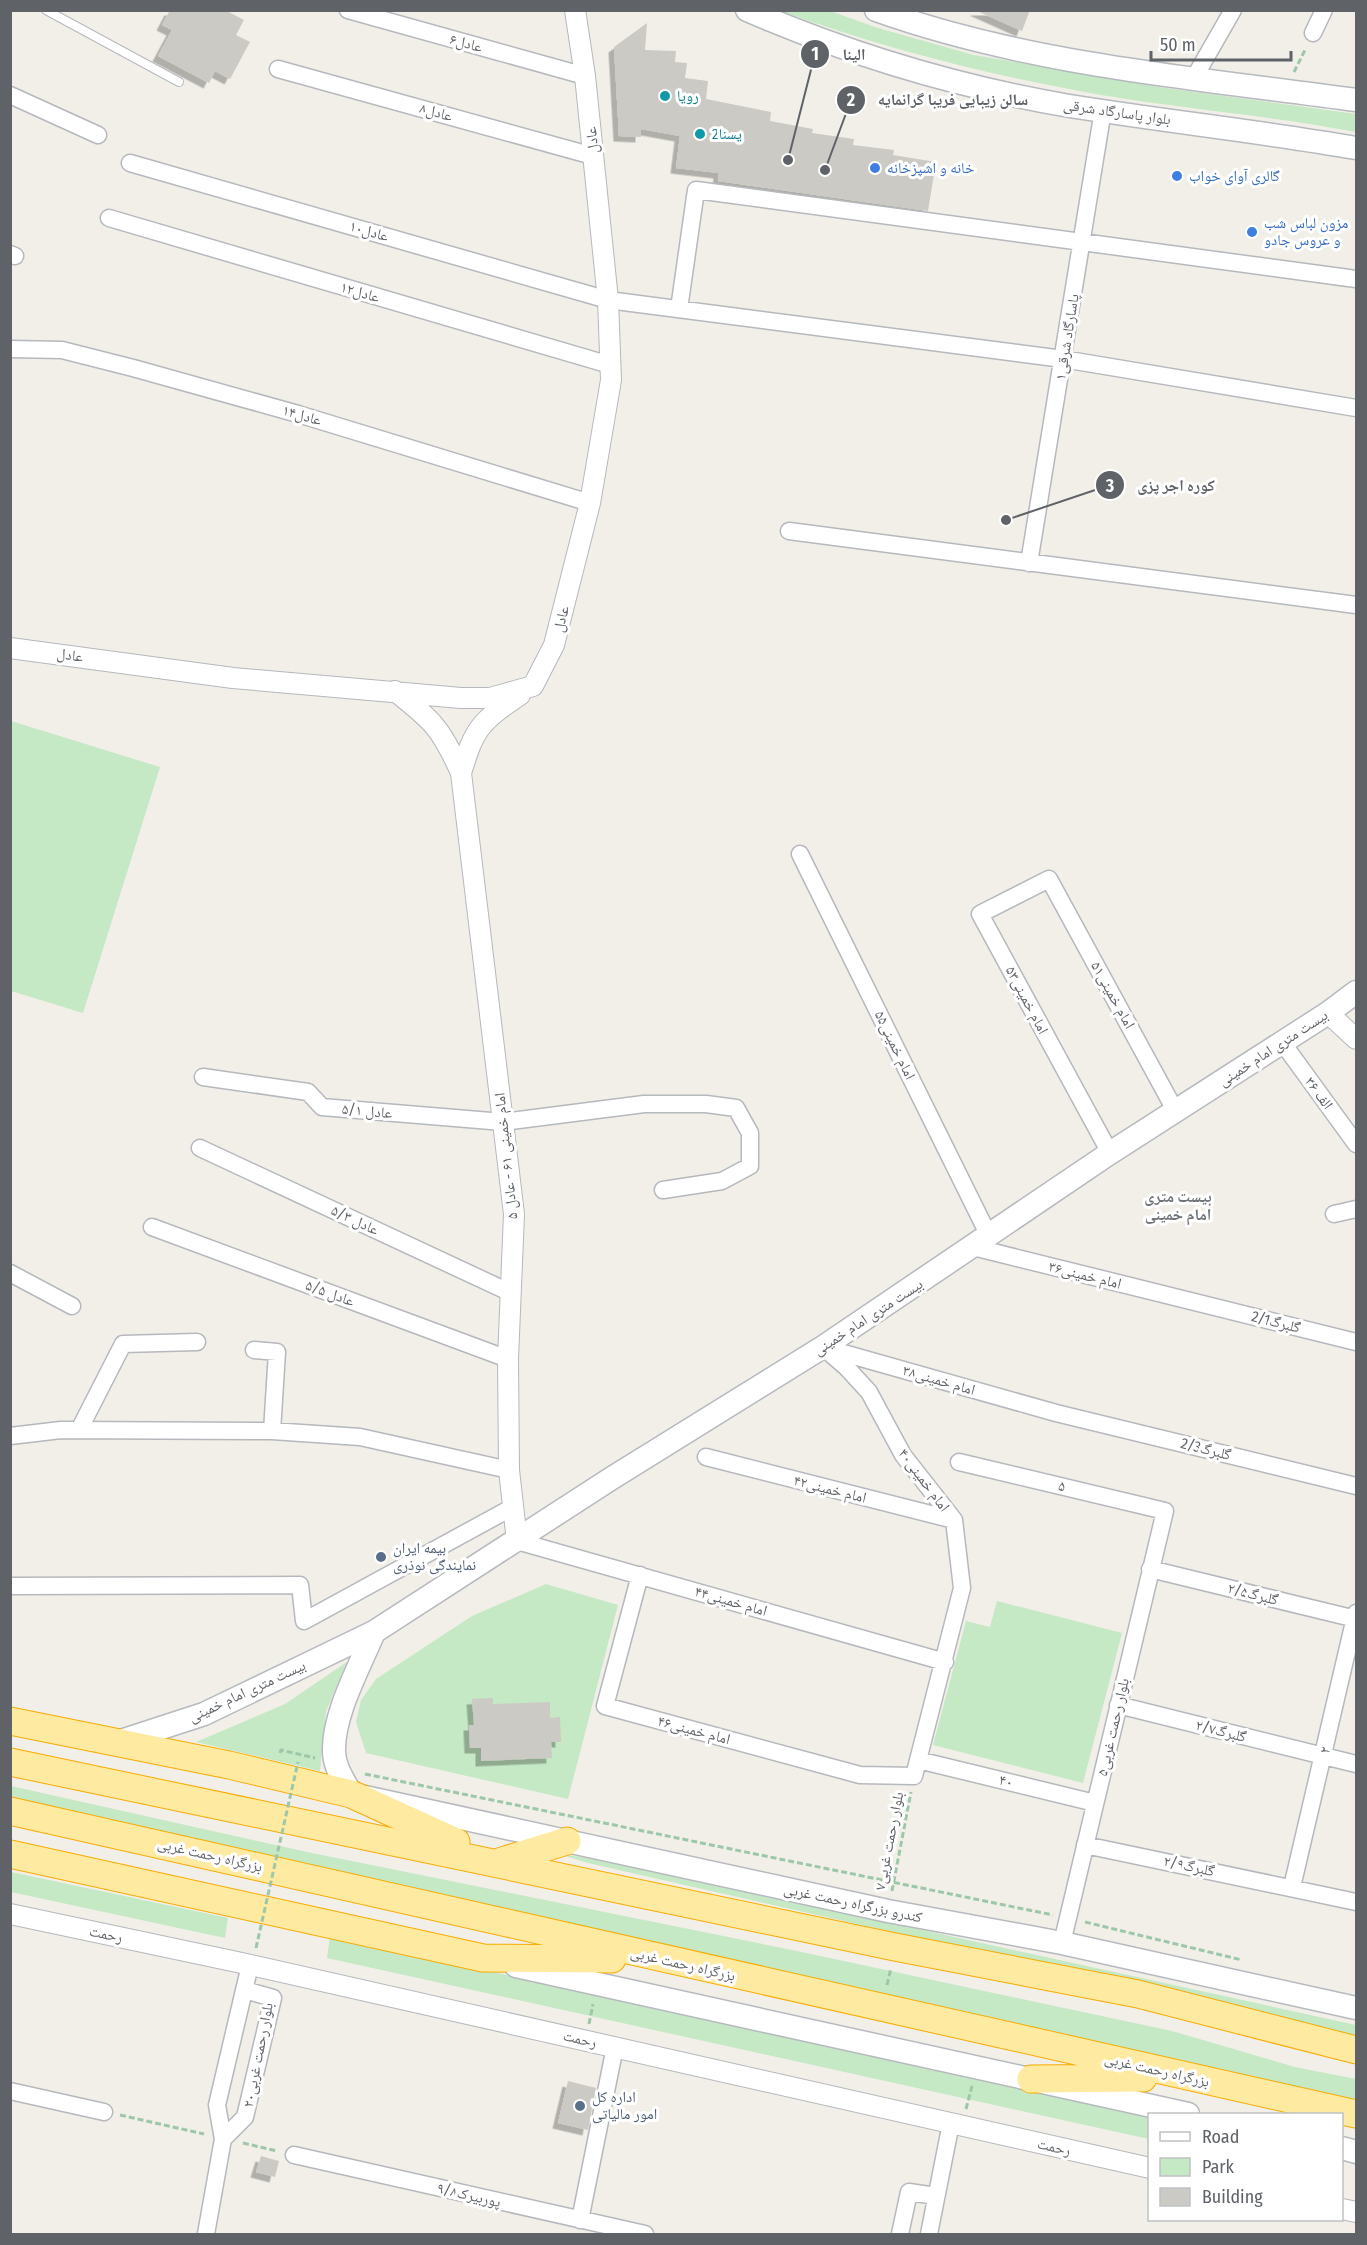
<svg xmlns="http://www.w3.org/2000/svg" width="1367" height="2245" viewBox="0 0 1367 2245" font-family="'Fira Sans Condensed','Noto Naskh Arabic',sans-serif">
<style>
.green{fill:#c5e8c5}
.building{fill:#cccac5;filter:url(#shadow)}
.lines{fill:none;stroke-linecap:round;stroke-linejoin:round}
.service-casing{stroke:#b5b8bc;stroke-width:10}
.minor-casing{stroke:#b5b8bc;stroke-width:19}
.tertiary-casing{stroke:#b5b8bc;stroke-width:22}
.secondary-casing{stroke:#b6babf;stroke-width:25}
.trunk-casing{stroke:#f9ab00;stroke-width:29}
.path{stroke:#9cc7a9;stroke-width:3;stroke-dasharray:6 3;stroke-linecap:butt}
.service{stroke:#fff;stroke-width:8}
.minor{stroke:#fff;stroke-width:16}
.tertiary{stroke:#fff;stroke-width:20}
.secondary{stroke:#fff;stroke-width:22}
.trunk{stroke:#feeaa1;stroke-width:27}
.path-bridge{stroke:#9cc7a9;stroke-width:3;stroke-dasharray:6 3;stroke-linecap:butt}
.culture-dot{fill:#0f9aa8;stroke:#fff;stroke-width:2}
.shop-dot{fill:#3f7fe0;stroke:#fff;stroke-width:2}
.service-dot{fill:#5c6f8a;stroke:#fff;stroke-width:2}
.labels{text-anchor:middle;stroke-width:6;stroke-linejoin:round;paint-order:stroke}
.street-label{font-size:15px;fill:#5f6368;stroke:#fff}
.culture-label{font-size:15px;fill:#0d838f;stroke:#fff;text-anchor:start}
.shop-label{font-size:15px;fill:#366cbe;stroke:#fff;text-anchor:start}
.service-label{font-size:15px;fill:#4e5e75;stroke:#fff;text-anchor:start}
.neighbourhood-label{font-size:16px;font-weight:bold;fill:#70757a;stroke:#fff}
.leader{fill:none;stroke:#5f6368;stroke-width:2}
.callout-dot{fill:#5f6368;stroke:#fff;stroke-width:2}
.mark-label{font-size:18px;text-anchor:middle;font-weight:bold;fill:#fff}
.callout-label{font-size:16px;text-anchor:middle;font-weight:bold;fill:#5f6368;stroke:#fff;stroke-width:6;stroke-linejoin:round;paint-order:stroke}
</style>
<defs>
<filter id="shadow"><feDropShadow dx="-5.5" dy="5.5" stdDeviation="0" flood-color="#0004"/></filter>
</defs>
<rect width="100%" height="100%" fill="#f1efe8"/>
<!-- green -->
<path class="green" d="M781,11h49l48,17 96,27 191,33 191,26v18c-93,-18 -189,-24 -282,-42 -100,-19 -198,-44 -293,-79z
M11,721l149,46 -77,246 -72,-22z
M546,1584l72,21 -50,194 -202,-46 -10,-31 5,-22 15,-21 96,-63z
M997,1601l125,32 -39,150 -150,-38 33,-124 24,6z
M347,1662l-21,49 -6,60 -124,-29 89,-38z
M11,1786l296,66 490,99 375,80 123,36 61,12v21l-1345,-299z
M559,1854l44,6 753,165v12l-768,-174z
M11,1872l217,46 -3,20 -214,-46z
M330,1937l820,177 -1,25 -822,-181z"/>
<!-- building -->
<path class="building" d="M170,10h55l19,10 -8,15 14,7 -20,37 -15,-8 -6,12 -51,-27 14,-26 -10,-5z
M975,10h55l-8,21z
M647,23l-2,27 31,1 -1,11 12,1 -2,15 23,3 -2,18 65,13 -1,9 43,8 -1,4 42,6 -1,6 41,5 -1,5 43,7 -8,49 -210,-30 1,-8 -43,-5 4,-32 -39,-7v8l-22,-1 -5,-89z
M493,1698v6l57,-2v16l10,-1 1,25h-10l1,16 -71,3v-13h-11l-1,-23h5l-2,-26z
M568,2081l28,7 -8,42 -30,-7z
M261,2156l18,5 -4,16 -19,-5z"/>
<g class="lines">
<!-- service casing -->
<g class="service-casing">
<path id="service" d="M46,10l133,72"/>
</g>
<!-- minor casing -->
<g class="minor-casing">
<path id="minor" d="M348,10l237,66
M1313,33l11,-23
M278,69l315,87
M1194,78l39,-68
M10,95l88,40
M130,163l478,137 455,59 293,49
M109,218l501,147
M10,254l5,2
M679,309l17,-119 660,89
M10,349l52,1 71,18 165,46 292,89
M789,531l567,74
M1029,563l74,-453
M800,854l189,382
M1282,1042l74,102
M203,1077l105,15 14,15 181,15 141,-18h62l30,4 14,25v33l-28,15 -59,9
M200,1148l311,145
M1110,1153l-130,-239 69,-35 127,233
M1334,1214l22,-5
M152,1227l356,132
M973,1247l383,95
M10,1273l62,33
M829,1349l227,64 300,73
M254,1350l23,2 -5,79
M79,1430l44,-86 74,-2
M10,1436l51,-6 211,1 88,6 149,33
M706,1457l248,63
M959,1462l206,49 -103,432
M517,1541l428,121
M1150,1569l206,50
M640,1575l-35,131 255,69 54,1 48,-188 -8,-68 -51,-65 -34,-63 -22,-24 -24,-21
M10,1586l290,-1 4,36 207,-113
M1118,1705l238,59
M918,1760l177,43
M1085,1845l271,57
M1292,1887l64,-274
M10,2091l94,21
M223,2139l22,-22 28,-119 -28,-8
M294,2155l351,79
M580,2220l35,-173
M206,2234l17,-95 -6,-34 33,-140
M900,2234l9,-42 27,4
M929,2234l22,-111"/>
</g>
<!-- tertiary casing -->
<g class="tertiary-casing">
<path id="tertiary" d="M10,648l223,30 228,20h29l43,-12 21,-41 36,-142 21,-123 -3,-80 -23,-224 -10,-66
M395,691c38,30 46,37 66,82l53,441 -6,145 1,111 8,71
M461,773c14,-46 19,-51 59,-78
M1328,1013l28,26
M10,1914l227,48 913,206
M1342,2209l14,3"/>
</g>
<!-- secondary casing -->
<g class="secondary-casing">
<path id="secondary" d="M747,10c102,44 208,76 317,95 97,16 195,26 292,43
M876,10c154,55 320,68 480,90
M374,1632c-14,34 -41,82 -40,119 0,16 10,29 17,43l537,117 174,32 294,65
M118,1742l86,-28 170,-82 238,-154 211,-131 287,-194 218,-140 28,-21
M516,1966l672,148
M1342,2148l14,4"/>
</g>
<!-- trunk casing -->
<g class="trunk-casing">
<path id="trunk" d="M10,1721l219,44 122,29 105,48
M10,1762l885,185 243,47 218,56
M10,1811l1346,303
M10,1854l473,104 129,1
M502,1861l65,-20
M1031,2079l112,-1"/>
</g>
<!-- path -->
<path class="path" d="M1294,72l12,-24
M280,1753l1,-3 34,8
M365,1774l688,141
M892,1891l19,-99
M1085,1922l157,38
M887,1985l4,-17
M589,2024l4,-20
M966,2109l6,-23
M120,2115l84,19
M243,2143l34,8"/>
<!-- service -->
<use href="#service" class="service"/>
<!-- minor -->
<use href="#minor" class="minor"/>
<!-- tertiary -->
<use href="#tertiary" class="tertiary"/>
<!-- secondary -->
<use href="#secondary" class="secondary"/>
<!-- trunk -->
<use href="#trunk" class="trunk"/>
<!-- path-bridge -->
<path class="path-bridge" d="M256,1948l42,-186"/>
</g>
<!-- markers -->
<g class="culture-dot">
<circle cx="665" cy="96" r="6"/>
<circle cx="700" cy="134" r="6"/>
</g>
<g class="shop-dot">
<circle cx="875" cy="168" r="6"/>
<circle cx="1177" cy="176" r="6"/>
<circle cx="1252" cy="232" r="6"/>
</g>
<g class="service-dot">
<circle cx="381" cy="1557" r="6"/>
<circle cx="580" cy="2106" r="6"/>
</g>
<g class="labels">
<!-- street labels -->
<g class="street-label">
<text transform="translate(466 43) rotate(15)" y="5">عادل۶</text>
<text transform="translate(436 112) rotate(15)" y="5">۸عادل</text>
<text transform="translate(1117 112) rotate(8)" y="5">بلوار پاسارگاد شرقی</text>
<text transform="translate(592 140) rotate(-96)" y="5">عادل</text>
<text transform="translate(369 231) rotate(16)" y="5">عادل۱۰</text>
<text transform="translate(360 292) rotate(16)" y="5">عادل۱۲</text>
<text transform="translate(1067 337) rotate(-81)" y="5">پاسارگاد شرقی۱</text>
<text transform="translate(302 415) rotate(16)" y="5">عادل۱۴</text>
<text transform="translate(561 619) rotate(-76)" y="5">عادل</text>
<text transform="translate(70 655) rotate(8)" y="5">عادل</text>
<text transform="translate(1113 995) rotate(61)" y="5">امام خمینی۵۱</text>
<text transform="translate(1027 1000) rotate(62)" y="5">امام خمینی۵۳</text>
<text transform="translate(895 1045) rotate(64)" y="5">امام خمینی۵۵</text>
<text transform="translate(1273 1048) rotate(-33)" y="5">بیست متری امام خمینی</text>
<text transform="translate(1319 1093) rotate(54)" y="5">۳۶ الف</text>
<text transform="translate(367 1111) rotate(5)" y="5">عادل ۵/۱</text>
<text transform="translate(506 1156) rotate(-96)" y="5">امام خمینی ۶۱ - عادل ۵</text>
<text transform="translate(355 1220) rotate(25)" y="5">عادل ۵/۳</text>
<text transform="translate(1085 1275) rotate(14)" y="5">امام خمینی۳۶</text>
<text transform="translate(330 1293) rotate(20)" y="5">عادل ۵/۵</text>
<text transform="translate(868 1317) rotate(-33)" y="5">بیست متری امام خمینی</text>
<text transform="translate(1276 1322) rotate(14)" y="5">2/1گلبرگ</text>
<text transform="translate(939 1380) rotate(16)" y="5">امام خمینی۳۸</text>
<text transform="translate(1206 1449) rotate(14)" y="5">2/3گلبرگ</text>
<text transform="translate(924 1480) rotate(53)" y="5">امام خمینی۴۰</text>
<text transform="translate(1062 1486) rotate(14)" y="5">۵</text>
<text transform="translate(830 1489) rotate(14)" y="5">امام خمینی۴۲</text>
<text transform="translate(1253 1594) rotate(14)" y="5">گلبرگ۲/۵</text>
<text transform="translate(731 1601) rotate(16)" y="5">۴۴امام خمینی</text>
<text transform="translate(247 1691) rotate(-25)" y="5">بیست متری امام خمینی</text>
<text transform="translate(1113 1727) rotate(-77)" y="5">بلوار رحمت غربی۵</text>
<text transform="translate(694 1730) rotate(15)" y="5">امام خمینی۴۶</text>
<text transform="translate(1221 1731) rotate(14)" y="5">گلبرگ۲/۷</text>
<text transform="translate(1325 1750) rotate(-77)" y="5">۲</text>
<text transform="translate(1006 1781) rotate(13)" y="5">۴۰</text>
<text transform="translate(889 1841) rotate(-79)" y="5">بلوار رحمت غربی۷</text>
<text transform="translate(210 1855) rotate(13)" y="5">بزرگراه رحمت غربی</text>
<text transform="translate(1189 1866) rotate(12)" y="5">گلبرگ۲/۹</text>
<text transform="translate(853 1903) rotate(12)" y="5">کندرو بزرگراه رحمت غربی</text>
<text transform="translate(106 1934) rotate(12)" y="5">رحمت</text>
<text transform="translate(683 1964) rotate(13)" y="5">بزرگراه رحمت غربی</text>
<text transform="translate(580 2039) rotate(13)" y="5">رحمت</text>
<text transform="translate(258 2055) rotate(-79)" y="5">بلوار رحمت غربی۲۰</text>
<text transform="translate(1157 2070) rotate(13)" y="5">بزرگراه رحمت غربی</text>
<text transform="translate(1054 2147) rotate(13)" y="5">رحمت</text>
<text transform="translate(469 2195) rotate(13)" y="5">پوربیرک۹/۸</text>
</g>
<!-- culture labels -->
<g class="culture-label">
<text x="677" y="101">رویا</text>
<text x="712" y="139">یسنا2</text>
</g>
<!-- shop labels -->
<g class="shop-label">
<text x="887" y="173">خانه و اشپزخانه</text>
<text x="1189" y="181">گالری آوای خواب</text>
<text x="1264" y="228">مزون لباس شب<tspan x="1264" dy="17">و عروس جادو</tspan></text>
</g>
<!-- service labels -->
<g class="service-label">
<text x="393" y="1553">بیمه ایران<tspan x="393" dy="17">نمایندگی نوذری</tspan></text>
<text x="592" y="2102">اداره کل<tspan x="592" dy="17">امور مالیاتی</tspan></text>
</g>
<!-- neighbourhood labels -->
<g class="neighbourhood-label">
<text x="1178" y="1202">بیست متری<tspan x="1178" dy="18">امام خمینی</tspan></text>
</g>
</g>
<!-- callouts -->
<path class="leader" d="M788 160L815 54M825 170L851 100M1006 520L1110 485"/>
<g class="callout-dot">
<circle cx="788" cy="160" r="6"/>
<circle cx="825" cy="170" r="6"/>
<circle cx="1006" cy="520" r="6"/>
<circle cx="815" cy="54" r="15"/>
<circle cx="851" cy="100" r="15"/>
<circle cx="1110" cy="485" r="15"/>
</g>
<g class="mark-label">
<text x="815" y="60">1</text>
<text x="851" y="106">2</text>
<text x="1110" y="492">3</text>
</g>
<g class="callout-label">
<text x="854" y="60">الینا</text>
<text x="953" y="105">سالن زیبایی فریبا گرانمایه</text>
<text x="1176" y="491">کوره اجر پزی</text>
</g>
<!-- border -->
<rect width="1367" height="2245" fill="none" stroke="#5f6368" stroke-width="24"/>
<!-- legend -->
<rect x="1148" y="2113" width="195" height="108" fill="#ffffff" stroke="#bfc1c3" stroke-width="1.5"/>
<rect x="1160" y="2132" width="30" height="9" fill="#ffffff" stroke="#bfc1c3" stroke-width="1.5"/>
<text x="1202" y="2143" font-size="18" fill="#5f6368">Road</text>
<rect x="1160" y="2158" width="30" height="18" fill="#c5e8c5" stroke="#bfc1c3" stroke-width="1.5"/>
<text x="1202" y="2173" font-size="18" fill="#5f6368">Park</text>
<rect x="1160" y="2188" width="30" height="18" fill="#cccac5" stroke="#bfc1c3" stroke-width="1.5"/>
<text x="1202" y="2203" font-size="18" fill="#5f6368">Building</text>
<!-- scale -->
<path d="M1151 51v9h140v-9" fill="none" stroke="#5f6368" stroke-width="3"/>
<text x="1160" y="51" font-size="18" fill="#5f6368" stroke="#ffffff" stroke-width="4.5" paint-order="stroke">50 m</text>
</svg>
